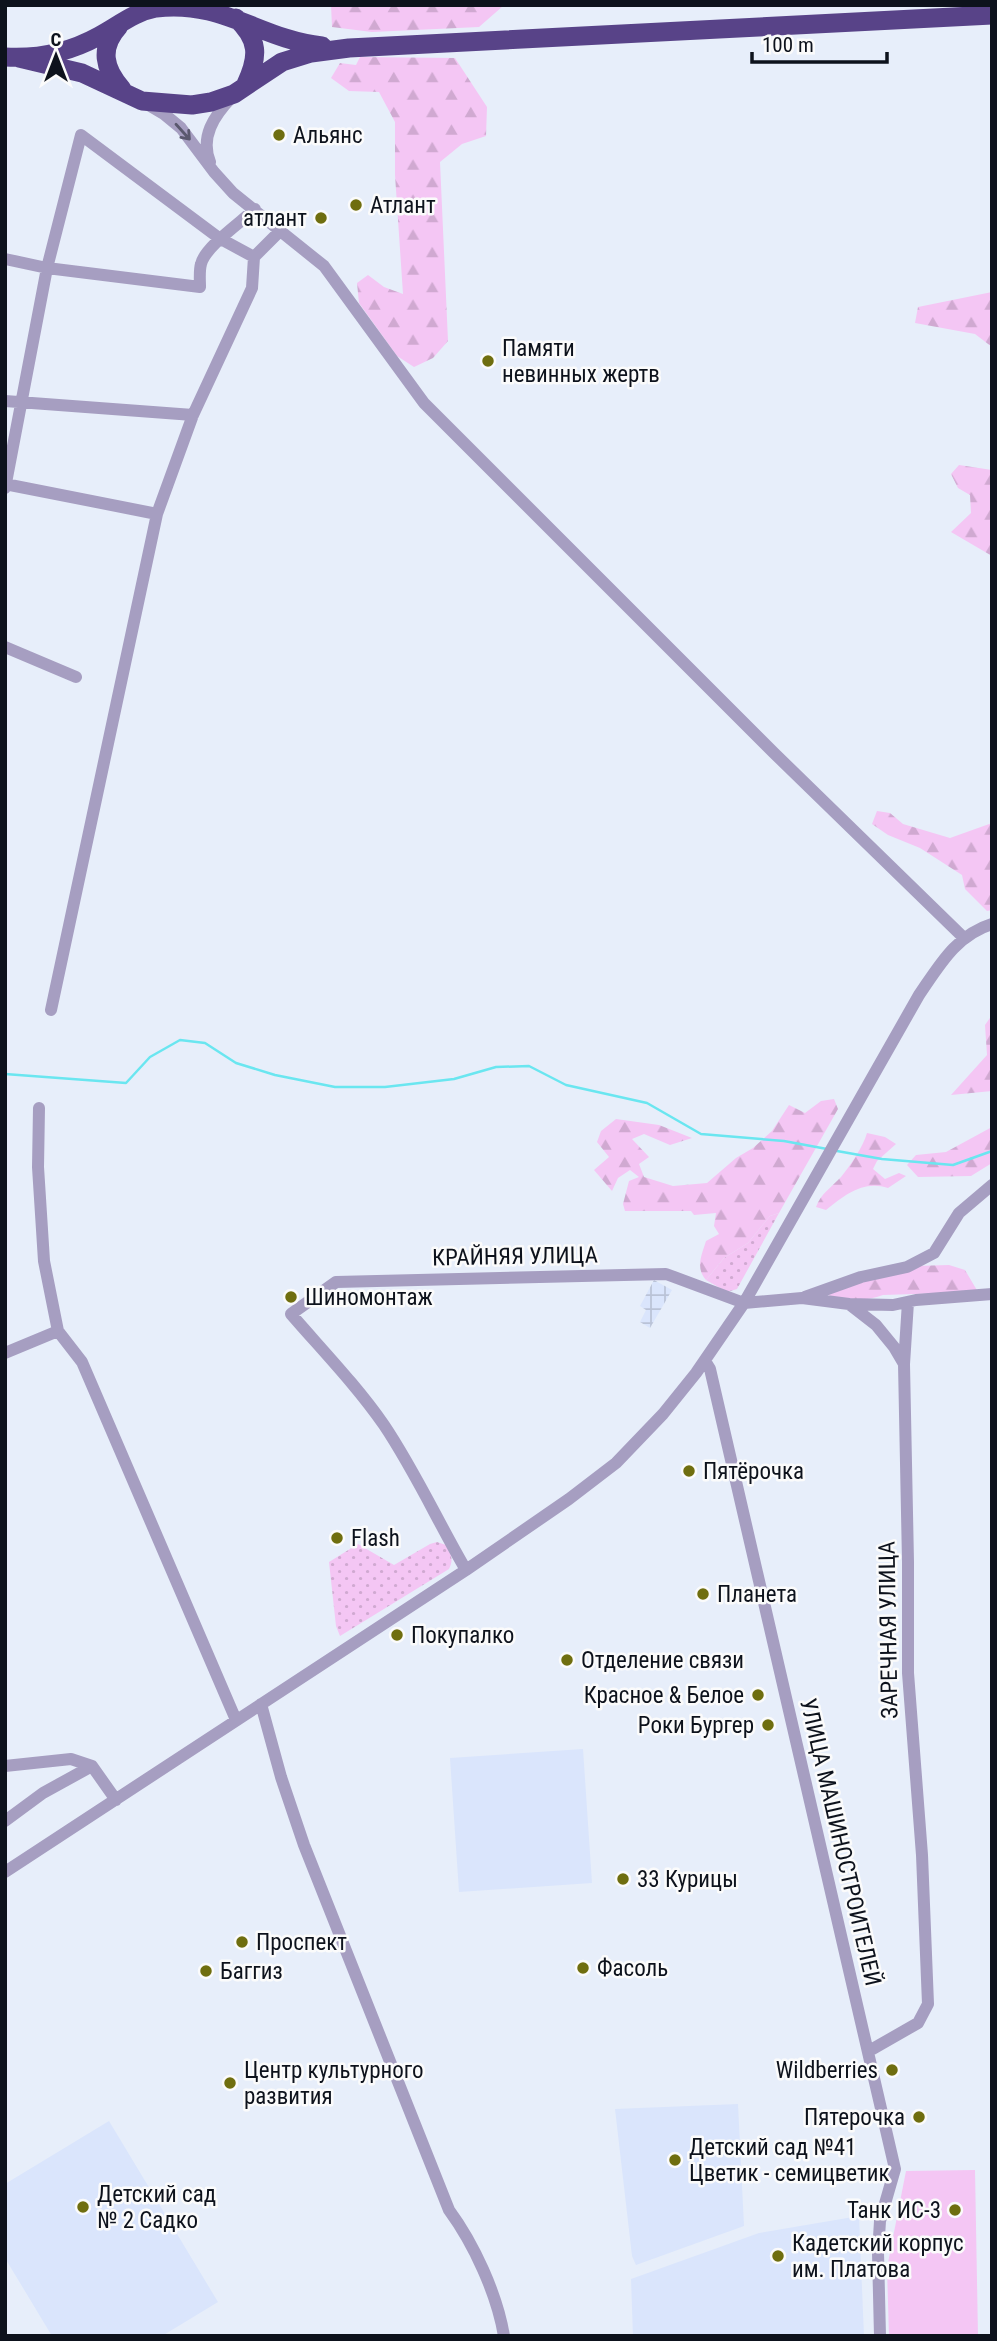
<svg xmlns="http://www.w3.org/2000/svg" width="997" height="2341" viewBox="0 0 997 2341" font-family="'Roboto Condensed',sans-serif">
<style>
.built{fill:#dae5fc}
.industrial{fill:url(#industrial-grid)}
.grass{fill:url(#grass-dots)}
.forest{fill:url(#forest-firs)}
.park{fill:#f4c6f4}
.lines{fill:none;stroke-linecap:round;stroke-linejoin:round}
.stream{stroke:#6ae6f0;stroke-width:2.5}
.minor{stroke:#a69ec1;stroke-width:12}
.highway{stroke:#584388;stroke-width:19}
.oneway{stroke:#5a586e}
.poi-dot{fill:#6f6e0f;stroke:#fbfbfb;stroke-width:2.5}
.labels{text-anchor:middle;stroke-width:5;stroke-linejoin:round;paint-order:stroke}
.poi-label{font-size:23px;fill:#0d121c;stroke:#fbfbfb;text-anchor:start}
.street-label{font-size:23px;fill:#0d121c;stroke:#fbfbfb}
</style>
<defs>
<pattern id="industrial-grid" width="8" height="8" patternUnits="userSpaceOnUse" patternTransform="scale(1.75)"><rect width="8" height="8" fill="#dae5fc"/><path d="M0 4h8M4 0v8" fill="none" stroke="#bac3d7"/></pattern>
<pattern id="grass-dots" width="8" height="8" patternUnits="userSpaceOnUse" patternTransform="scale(1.75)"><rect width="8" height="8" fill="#f4c6f4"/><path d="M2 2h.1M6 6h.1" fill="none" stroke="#d0a9d1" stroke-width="1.8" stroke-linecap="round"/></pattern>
<pattern id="forest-firs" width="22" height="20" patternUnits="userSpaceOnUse" patternTransform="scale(1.75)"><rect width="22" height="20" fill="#f4c6f4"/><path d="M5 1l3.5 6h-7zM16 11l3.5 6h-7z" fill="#d0a9d1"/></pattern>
</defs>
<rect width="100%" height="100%" fill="#e7eefa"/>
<!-- built -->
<path class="built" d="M583,1749l9,134 -133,9 -9,-134z
M738,2104l6,122 -108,39 -4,-9 -17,-147z
M109,2121l109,181 -56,34h-110l-47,-78v-74z
M859,2216l5,120h-231l-2,-57 128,-46z"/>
<!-- industrial -->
<path class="industrial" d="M654,1280l18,10 -22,38 -10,-6 6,-12 -6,-4z"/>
<!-- grass -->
<path class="grass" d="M779,1213l-42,76 -10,3 -21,-12 18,-22 24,-15 22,-27z
M437,1542l9,3c5,9 8,14 3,24l-109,67 -4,-10 -7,-64 29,-18 36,21 36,-21z"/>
<!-- forest -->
<path class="forest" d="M331,5h172v1l-24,21 -107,5 -40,-5z
M360,57l95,1 32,49 -1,29 -24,8 -22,18 8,179 -15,17 -19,9 -17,-11 -38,-53 -2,-20 11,-8 16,12 19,7 -8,-119v-53l-16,-30 -30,-1 -18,-13 9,-15 16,2z
M992,292v55l-17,-13 -60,-11 3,-16z
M959,465l33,5v86l-41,-24 20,-19 -1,-18 -12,-7 -7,-14z
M877,811l13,2 13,11 47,14 42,-15v87l-5,1 -22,-22 -3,-14 -42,-27 -32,-13 -16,-11z
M992,1015v76l-41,4 36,-40 -2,-30z
M834,1099l4,10 -59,104 -9,3 -22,27 -24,15 -18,22c-11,-12 -4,-26 0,-39l13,-7 -5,-8 2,-13 -22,2 -3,-4h-66l-2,-7 6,-23 10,-4 -9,-7 -12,8 -6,13 -18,-21 15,-13 -12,-15 4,-11 15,-12 43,6 33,13 -22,7 -26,-11 -12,5 17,18 -10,7 5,13 29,9 34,-3 29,-25 17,-10 19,-17 17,-26 16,8 16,-12z
M992,1127v36l-21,13 -53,1 -11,-12 9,-10 30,-3z
M867,1133l18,4 11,7 -19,17 -4,8 12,10 14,-6 7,3 -18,12c-25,-8 -43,7 -62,22l-10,-3c5,-14 15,-19 25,-30 9,-11 22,-30 26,-44z
M949,1265l16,5 13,22 -95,3c-17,7 -41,6 -58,-1l90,-28z"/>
<!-- park -->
<path class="park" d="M975,2170l3,166h-89l-2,-68 19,-97z"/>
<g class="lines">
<!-- stream -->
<path class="stream" d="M5,1074l121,9 24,-26 30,-17 25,3 31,20 39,12 60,12h50l69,-8 42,-12 33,-1 37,19 81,18 54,31 83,7 43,8
M837,1151l45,8 71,6 39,-14"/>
<!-- minor -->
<path class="minor" d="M147,104l17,10 17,14 33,44 19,21 91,73 100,137 350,350 190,185
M210,162c-10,-25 4,-46 21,-64
M5,259l42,9 153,19c0,-7 -1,-16 1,-23 4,-17 39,-41 54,-55
M5,401l188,14
M5,484l152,30
M5,488l42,-220 34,-133 138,103 35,19
M5,647l71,30
M51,1010l106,-496 36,-99 59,-127 2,-31 26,-26
M39,1108l-1,59 6,94 14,70 24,31 154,358
M805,1297l56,-20 46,-10 27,-14 25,-40 33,-28
M849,1304l44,1 23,-5 76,-6
M5,1353l53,-22
M705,1361l5,8 185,800 -15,52 -2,32 2,83
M904,1364l4,-62
M466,1570c-28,-48 -51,-99 -82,-145 -28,-40 -61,-74 -93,-111l45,-32 330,-8 78,29 58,-5 47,6 27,21 18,22 10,17 4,198v111l14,182 6,149 -10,19 -49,28
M261,1704l20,73 23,68 145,365c25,34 48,84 55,126
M5,1766l66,-7 21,7 24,34
M5,1821l38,-28 49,-27
M5,1872l461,-302 103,-71 47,-36 47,-49 33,-41 48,-70 175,-308c20,-29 37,-60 73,-71"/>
<!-- highway -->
<path class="highway" d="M236,18c23,22 23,38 10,66
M119,26c-20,22 -15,43 3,63
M5,57c33,2 65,-5 94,-21 19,-10 35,-24 57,-28 68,-8 103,31 166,38
M19,58l63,15 60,28 50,4 19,-3 23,-8 48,-32 29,-9 38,-5 643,-33"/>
</g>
<!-- one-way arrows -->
<defs><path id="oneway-shaft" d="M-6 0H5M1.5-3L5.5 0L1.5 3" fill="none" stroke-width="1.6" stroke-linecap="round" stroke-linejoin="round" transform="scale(1.75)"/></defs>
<use class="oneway" href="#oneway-shaft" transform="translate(183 132) rotate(48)"/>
<!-- markers -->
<g class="poi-dot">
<circle cx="279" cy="135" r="7"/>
<circle cx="356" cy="205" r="7"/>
<circle cx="321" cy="218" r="7"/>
<circle cx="488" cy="361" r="7"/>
<circle cx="291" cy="1297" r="7"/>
<circle cx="689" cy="1471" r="7"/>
<circle cx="337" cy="1538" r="7"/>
<circle cx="703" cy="1594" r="7"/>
<circle cx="397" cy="1635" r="7"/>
<circle cx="567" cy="1660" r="7"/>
<circle cx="758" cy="1695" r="7"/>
<circle cx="768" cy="1725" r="7"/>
<circle cx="623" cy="1879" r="7"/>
<circle cx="242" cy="1942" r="7"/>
<circle cx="583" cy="1968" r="7"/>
<circle cx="206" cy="1971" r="7"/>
<circle cx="892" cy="2070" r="7"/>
<circle cx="230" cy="2083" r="7"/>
<circle cx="919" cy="2117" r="7"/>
<circle cx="675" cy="2160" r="7"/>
<circle cx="83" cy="2207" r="7"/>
<circle cx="955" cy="2210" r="7"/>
<circle cx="778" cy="2256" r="7"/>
</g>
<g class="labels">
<!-- poi labels -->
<g class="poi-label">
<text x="293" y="143">Альянс</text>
<text x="370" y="213">Атлант</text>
<text x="307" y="226" text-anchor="end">атлант</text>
<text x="502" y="356">Памяти<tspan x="502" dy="26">невинных жертв</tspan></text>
<text x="305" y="1305">Шиномонтаж</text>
<text x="703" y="1479">Пятёрочка</text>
<text x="351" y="1546">Flash</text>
<text x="717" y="1602">Планета</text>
<text x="411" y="1643">Покупалко</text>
<text x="581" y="1668">Отделение связи</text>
<text x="744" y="1703" text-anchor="end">Красное &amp; Белое</text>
<text x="754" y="1733" text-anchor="end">Роки Бургер</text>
<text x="637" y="1887">33 Курицы</text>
<text x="256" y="1950">Проспект</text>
<text x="597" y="1976">Фасоль</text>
<text x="220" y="1979">Баггиз</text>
<text x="244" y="2078">Центр культурного<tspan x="244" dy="26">развития</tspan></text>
<text x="878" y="2078" text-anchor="end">Wildberries</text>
<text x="905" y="2125" text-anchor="end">Пятерочка</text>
<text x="689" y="2155">Детский сад №41<tspan x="689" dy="26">Цветик - семицветик</tspan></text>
<text x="97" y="2202">Детский сад<tspan x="97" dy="26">№ 2 Садко</tspan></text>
<text x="941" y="2218" text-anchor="end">Танк ИС-3</text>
<text x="792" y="2251">Кадетский корпус<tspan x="792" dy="26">им. Платова</tspan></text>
</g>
<!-- street labels -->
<g class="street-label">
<text transform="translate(515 1256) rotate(-1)" y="8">КРАЙНЯЯ УЛИЦА</text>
<text transform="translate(888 1630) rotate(-91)" y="8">ЗАРЕЧНАЯ УЛИЦА</text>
<text transform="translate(841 1842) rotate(77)" y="8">УЛИЦА МАШИНОСТРОИТЕЛЕЙ</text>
</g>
</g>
<!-- border -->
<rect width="997" height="2341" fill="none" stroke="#0d121c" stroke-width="14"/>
<!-- north arrow -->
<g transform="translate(56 56)" stroke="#fbfbfb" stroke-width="5" paint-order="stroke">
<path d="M0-5L12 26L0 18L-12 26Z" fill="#0d121c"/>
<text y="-10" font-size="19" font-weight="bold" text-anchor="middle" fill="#0d121c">С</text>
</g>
<!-- scale -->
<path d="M752 52v10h135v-10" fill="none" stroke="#0d121c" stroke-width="3.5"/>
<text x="762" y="52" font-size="21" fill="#0d121c" stroke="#fbfbfb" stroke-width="5" paint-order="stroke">100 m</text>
</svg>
